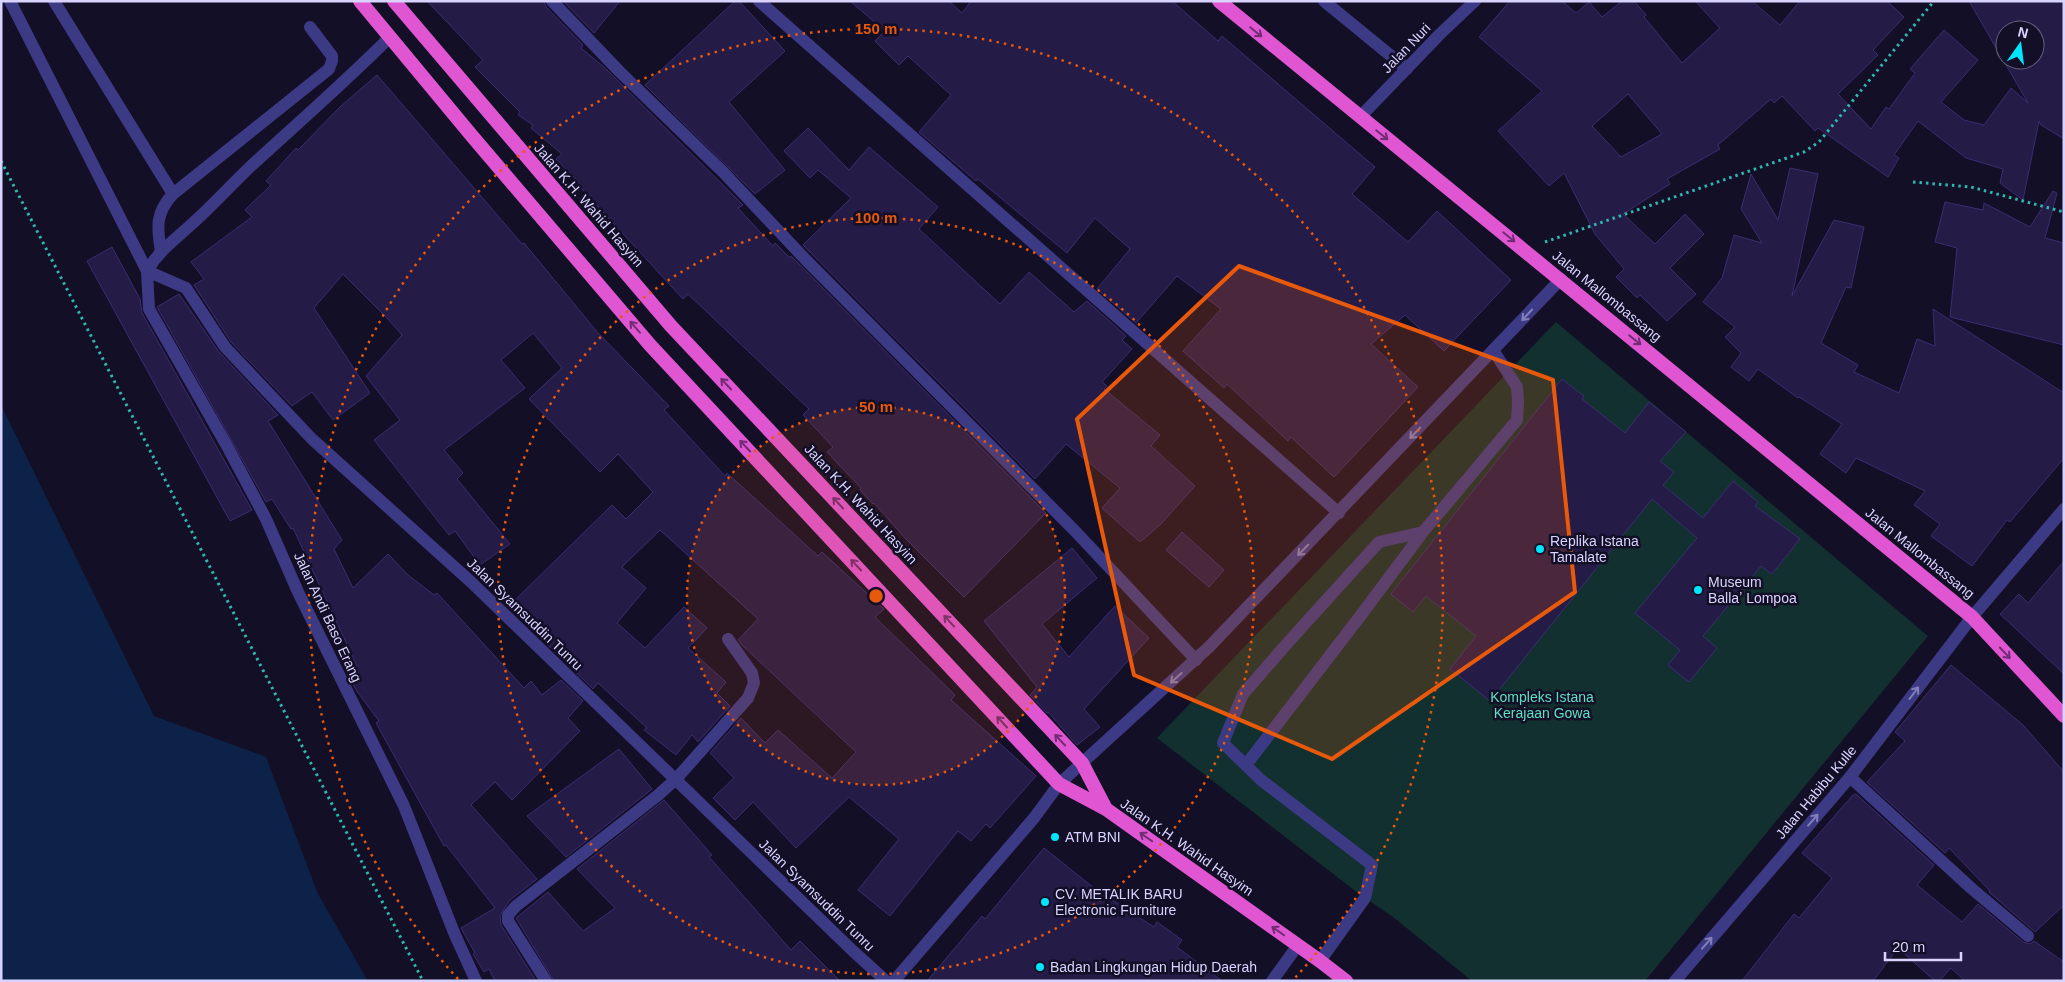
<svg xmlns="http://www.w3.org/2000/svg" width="2065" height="982" viewBox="0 0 2065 982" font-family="Helvetica,sans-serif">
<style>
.green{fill:#12302f}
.water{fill:#0c2248}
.building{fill:#241b47;stroke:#3b2d73;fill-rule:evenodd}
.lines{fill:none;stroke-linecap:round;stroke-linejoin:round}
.path{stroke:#2fb8b0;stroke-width:3;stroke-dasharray:2.5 4;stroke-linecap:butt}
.service{stroke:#3d3a85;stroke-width:12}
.minor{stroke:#3d3a85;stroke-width:12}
.tertiary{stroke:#3d3a85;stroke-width:12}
.trunk{stroke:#e055d1;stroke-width:14}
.oneway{stroke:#6f2e73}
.oneway2{stroke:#837fbc}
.marked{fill:#e8590c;fill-opacity:0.2;stroke:#e8590c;stroke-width:4;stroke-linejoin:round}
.ring{fill:none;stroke:#e8590c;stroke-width:2.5;stroke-dasharray:2.5 5}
.poi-dot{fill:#00e5ff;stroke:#130f26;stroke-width:2}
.labels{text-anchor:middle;stroke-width:5;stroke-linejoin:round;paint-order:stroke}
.street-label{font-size:14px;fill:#d9d4ff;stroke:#130f26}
.poi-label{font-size:14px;fill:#d9d4ff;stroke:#130f26;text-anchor:start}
.park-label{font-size:14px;fill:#5fe0c0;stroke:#130f26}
.centre{fill:#e8590c;stroke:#130f26;stroke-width:2.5}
.ring-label{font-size:15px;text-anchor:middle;font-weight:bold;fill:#e8590c;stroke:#130f26;stroke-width:5;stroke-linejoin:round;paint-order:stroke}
</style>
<rect width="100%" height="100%" fill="#130f26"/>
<!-- green -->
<path class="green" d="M1556,322l372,314 -283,345h-173l-79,-64 -35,-24 -201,-155z"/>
<!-- water -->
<path class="water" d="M1,405l153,311 112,41 52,137 50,87h-367z"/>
<!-- building -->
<path class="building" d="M427,1h117l2,6 37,38 -2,3 23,19 139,138 -5,3 35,38 2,-3 15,15 1,-2 255,257 -82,84 -59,-59 -31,-35 -1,1 -13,-14 1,-2 -34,-36 6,-5 -30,-32 6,-6 -121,-115 -5,5 -103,-112 1,-2 -25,-26 6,-5 -31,-26 2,-3 -15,-10 2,-3 -45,-45 8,-7z
M563,1h57l-26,32z
M735,1h4l46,50 -56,51 56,68 -30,24 -110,-109z
M850,1h99l13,12 9,-12h201l46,40 4,-5 153,131 -23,27 56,48 29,-31 74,69 -67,71 -39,-36 -34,29 47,43 -84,90 -43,-40 -3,4 -61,-57 -3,4 -41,-37 38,-42 -44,-33 -41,47 -39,-34 33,-40 -35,-31 -28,35 -89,-74 -2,2 -57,-49 32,-37 -43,-39 -9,9 -24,-24 10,-10z
M1510,1h52l14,12 13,-11 13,15 20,-16h12l12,14 -2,2 38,46 38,-35 -25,-27h57l28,24 20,-24h87l17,16 -31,33 5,5 -40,39 33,35 15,-22 3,2 26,-36 -5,-4 34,-39 34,30 -37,42 23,18 20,5 27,-37 17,15 -59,-102h95v138l-23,-14 -2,-4 -16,79 -23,-17 3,-14 -37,-11 -48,-37 -24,34 5,3 -11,19 -70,-49 -3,3 -33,-35 -8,7 -3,-4 -53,46 2,4 -53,30 3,5 -47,30 32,30 30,-30 19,20 -34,34 26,26 -29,27 -27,-26 -3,3 -21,-21 8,-8 -29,-35 -31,-61 -15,13 -51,-55 44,-40 -63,-54zM2005,30h30v30h-30zM1628,94l34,40 -41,23 -29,-31z
M377,75l145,169 2,-1 74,90 71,73 -5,4 61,66 2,-3 91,83 4,-4 62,57 -9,8 80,78 -4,5 85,76 -46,52 -4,-4 -15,17 -13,-10 -68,85 -32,-26 41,-51 -50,-42 -53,51 -43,-46 -18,18 -22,-22 21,-20 -24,-25 31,-35 24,25 13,-13 54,48 24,-26 -113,-106 -5,-6 20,-21 -98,-89 -38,37 24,21 -29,35 28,25 39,-41 23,21 -19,20 38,34 -9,11 13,13 -32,36 -6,-7 -16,20 -32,-25 3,-2 -49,-45 -5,6 -73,-71 -10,-13 102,-100 14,14 27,-27 -35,-38 -18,18 -71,-73 33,-31 -29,-35 -32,27 24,28 -81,62 19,23 -6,6 53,65 -30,21 -25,-34 -6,4 -75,-95 26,-20 -34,-44 36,-41 -14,-16 -45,-45 -29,34 56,85 -37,27 -21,-28 -20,14 -61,-64 -37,-57 10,-6 -13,-17 61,-45 -7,-7 26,-25 -5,-4 30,-33 2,2 43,-44z
M808,128l41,42 20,-23 69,60 -19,22 81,75 29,-32 45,40 13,-11 39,35 -4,4 10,9 -30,33 5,4 -3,3 56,46 -9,11 44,40 -34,38 -21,18 -38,-34 18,-20 -54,-44 -31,35 -232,-234 48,-47 -33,-28 -8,8 -26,-27z
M1790,168l28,6 -26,122 42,-76 30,7 -13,61 -5,-1 -25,56 37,22 -4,7 45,21 18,-54 18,7 -2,-37 131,84v65l-54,64 -3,-2 -35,46 -41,-30 9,-12 -26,-19 11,-14 -69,-33 -10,15 -26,-19 22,-30 -43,-27 -1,1 -40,-29 -9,12 -18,-14 10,-14 -16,-16 10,-10 -32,-25 19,-24 12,-43 28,8 -21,-34 10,-35 27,46z
M2053,191l4,2 -12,45 19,5v102l-114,-28 7,-69 -22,-6 10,-40 38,8 1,-7 46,24z
M112,247l28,52 2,14 110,197 -22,11 -143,-260z
M179,294l40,58 59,63 -10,6 74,119 -8,9 19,39 35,-34 20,21 26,20 3,-2 87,95 7,-7 11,14 19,-15 22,21 -15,17 12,13 -68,69 -17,-18 -24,23 66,74 -27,21 -10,15 1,10 35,56h-41l-6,-12 -5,3 -11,-18 2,-1 -14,-25 34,-20 -49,-63 -2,1 -68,-123 3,-2 -23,-31 -9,-17 10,-7 -64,-138 -2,1 -19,-30 -6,3 -109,-195z
M1562,379l22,17 -2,3 43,34 24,-31 37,30 -26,29 14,11 -11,13 40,33 30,-37 25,21 -3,4 45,33 -28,35 -11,-8 -58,70 14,12 -28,34 -21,-17 12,-15 -45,-37 62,-75 -45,-39 -162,202 -40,-32 26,-33 -50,-40 -13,16 -22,-18z
M1182,532l42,38 -15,17 -43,-37z
M1072,548l25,30 -55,46 27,33 46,-51 34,32 -65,71 16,18 -23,18 -29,-33 -1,1 -17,-18 7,-8 -53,-66z
M2064,561v113l-64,-60 19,-20 9,9z
M1951,665l72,60 41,47v133l-29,27 -46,-40 1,-1 -41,-43 -4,5 -78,-71 38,-41 -10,-9z
M619,749l33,40 -86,68 -39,-41z
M1856,794l78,71 -17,20 45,37 16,-18 45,38 7,2 4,-3 30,21v19h-99l-14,-13 -12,13h-4l-37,-33 -25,33h-131l52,-67 5,4 33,-40 -30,-25 51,-58z
M664,800l48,55 -3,2 82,93 9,-9 40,40h-286l-38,-63 32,-26 35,39 32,-23 -38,-39z
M1044,848l50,40 60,39 3,-5 25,18 -5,7 45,34h-295l55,-65 3,3z"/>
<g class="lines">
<!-- path -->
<path class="path" d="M1,161l422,820
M1913,182l58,5 93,25
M1545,242l259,-90 15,-10 115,-141"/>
<!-- service -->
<path class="service" d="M54,1l119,193
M161,252c-4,-24 -6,-39 12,-58l156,-125 3,-8v-5l-22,-29
M1246,765l112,-146 65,-87
M1320,961l45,-63 7,-33 -111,-85 -38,-37 20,-49 49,-56 87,-96 44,-10 94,-112 1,-18 -1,-15 -24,-37"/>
<!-- minor -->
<path class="minor" d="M10,1l137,270 2,38 78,137 39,73 32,73 106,214 51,129 21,46
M552,1l67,70 105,102 82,87 269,271 121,129
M759,1l580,512
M1324,1l83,68
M1360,117l80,-83 35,-33
M147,271l39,17 39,59 87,92 158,142 383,370 33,30
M147,271c12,-21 30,-33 47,-49 20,-18 38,-38 57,-56 47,-43 94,-84 139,-129
M1850,777l121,111 57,48
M546,981l-38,-60v-6l8,-9 141,-110 19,-17 72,-81 6,-15 -2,-10 -24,-34
M894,981l140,-163 25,-34
M1272,981l26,-36"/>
<!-- tertiary -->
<path class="tertiary" d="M1059,784l150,-137 352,-368
M1675,981l175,-204 122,-160 92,-108"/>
<!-- trunk -->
<path class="trunk" d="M360,1l112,135 178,209 409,439 47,25 214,152 26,20
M394,1l277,325 411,437 24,46
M1219,1l753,616 92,99"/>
</g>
<!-- one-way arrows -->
<defs><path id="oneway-shaft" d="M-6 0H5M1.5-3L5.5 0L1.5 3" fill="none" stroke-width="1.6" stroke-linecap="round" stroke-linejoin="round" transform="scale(1.25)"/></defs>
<g class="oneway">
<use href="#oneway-shaft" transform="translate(1256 32) rotate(39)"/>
<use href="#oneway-shaft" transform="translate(1382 135) rotate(39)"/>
<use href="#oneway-shaft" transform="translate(1509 237) rotate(39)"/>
<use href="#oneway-shaft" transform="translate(635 327) rotate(-131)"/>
<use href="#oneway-shaft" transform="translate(1635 340) rotate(39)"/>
<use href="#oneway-shaft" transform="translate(726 384) rotate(-133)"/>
<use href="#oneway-shaft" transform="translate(745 446) rotate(-133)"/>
<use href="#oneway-shaft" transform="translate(838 503) rotate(-133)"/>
<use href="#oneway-shaft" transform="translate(856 565) rotate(-133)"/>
<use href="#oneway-shaft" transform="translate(949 621) rotate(-133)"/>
<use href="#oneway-shaft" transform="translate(2005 653) rotate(47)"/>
<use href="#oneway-shaft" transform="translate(1002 722) rotate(-133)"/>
<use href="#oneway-shaft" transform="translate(1060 740) rotate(-133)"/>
<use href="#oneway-shaft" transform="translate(1146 837) rotate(-145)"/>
<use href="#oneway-shaft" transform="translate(1278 931) rotate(-145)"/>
</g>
<g class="oneway2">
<use href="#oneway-shaft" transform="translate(1527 315) rotate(133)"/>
<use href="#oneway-shaft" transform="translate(1415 433) rotate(134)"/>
<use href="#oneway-shaft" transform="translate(1303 550) rotate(134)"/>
<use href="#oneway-shaft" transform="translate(1176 678) rotate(138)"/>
<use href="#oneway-shaft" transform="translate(1914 693) rotate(-53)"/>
<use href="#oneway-shaft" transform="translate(1813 820) rotate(-49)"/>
<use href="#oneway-shaft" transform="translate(1707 943) rotate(-49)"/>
</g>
<!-- marked area -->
<path class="marked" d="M1239,266l314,114 22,212 -243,167 -198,-84 -57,-256z"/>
<!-- distance rings -->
<circle cx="876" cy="596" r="189" fill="#e8590c" fill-opacity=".12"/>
<g class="ring">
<circle cx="876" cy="596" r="189"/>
<circle cx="876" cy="596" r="378"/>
<path d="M458 979A567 567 0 1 1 1294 979"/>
</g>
<!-- markers -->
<g class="poi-dot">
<circle cx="1540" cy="549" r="5"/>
<circle cx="1698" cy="590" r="5"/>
<circle cx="1055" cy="837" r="5"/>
<circle cx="1045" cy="902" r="5"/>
<circle cx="1040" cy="967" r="5"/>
</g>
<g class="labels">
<!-- street labels -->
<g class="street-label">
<text transform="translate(1406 48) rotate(-46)" y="5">Jalan Nuri</text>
<text transform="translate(589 205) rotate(49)" y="5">Jalan K.H. Wahid Hasyim</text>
<text transform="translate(1607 296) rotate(39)" y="5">Jalan Mallombassang</text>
<text transform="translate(861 504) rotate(47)" y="5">Jalan K.H. Wahid Hasyim</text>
<text transform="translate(1920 553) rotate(39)" y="5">Jalan Mallombassang</text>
<text transform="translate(525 614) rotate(44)" y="5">Jalan Syamsuddin Tunru</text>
<text transform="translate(328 617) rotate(65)" y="5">Jalan Andi Baso Erang</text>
<text transform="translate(1816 792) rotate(-50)" y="5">Jalan Habibu Kulle</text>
<text transform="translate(1187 847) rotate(35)" y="5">Jalan K.H. Wahid Hasyim</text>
<text transform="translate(817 895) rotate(44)" y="5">Jalan Syamsuddin Tunru</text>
</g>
<!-- poi labels -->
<g class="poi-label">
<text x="1550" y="546">Replika Istana<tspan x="1550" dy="16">Tamalate</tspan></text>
<text x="1708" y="587">Museum<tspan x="1708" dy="16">Ballaʼ Lompoa</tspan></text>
<text x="1065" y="842">ATM BNI</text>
<text x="1055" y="899">CV. METALIK BARU<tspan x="1055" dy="16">Electronic Furniture</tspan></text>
<text x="1050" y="972">Badan Lingkungan Hidup Daerah</text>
</g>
<!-- park labels -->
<g class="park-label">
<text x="1542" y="702">Kompleks Istana<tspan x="1542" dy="16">Kerajaan Gowa</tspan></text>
</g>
</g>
<circle cx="876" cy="596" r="8" class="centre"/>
<g class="ring-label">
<text x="876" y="34">150 m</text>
<text x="876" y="223">100 m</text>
<text x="876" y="412">50 m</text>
</g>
<!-- border -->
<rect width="2065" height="982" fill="none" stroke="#d9d4ff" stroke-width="5"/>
<!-- north arrow -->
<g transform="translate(2020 45) rotate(14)"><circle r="24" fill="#130f26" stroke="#625e7d"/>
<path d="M0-4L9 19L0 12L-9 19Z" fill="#00e5ff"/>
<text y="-8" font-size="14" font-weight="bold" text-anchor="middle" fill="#d9d4ff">N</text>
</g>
<!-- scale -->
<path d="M1885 952v8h76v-8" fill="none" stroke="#d9d4ff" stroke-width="2.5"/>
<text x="1892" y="952" font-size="15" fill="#d9d4ff" stroke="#130f26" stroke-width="4" paint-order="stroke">20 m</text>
</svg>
